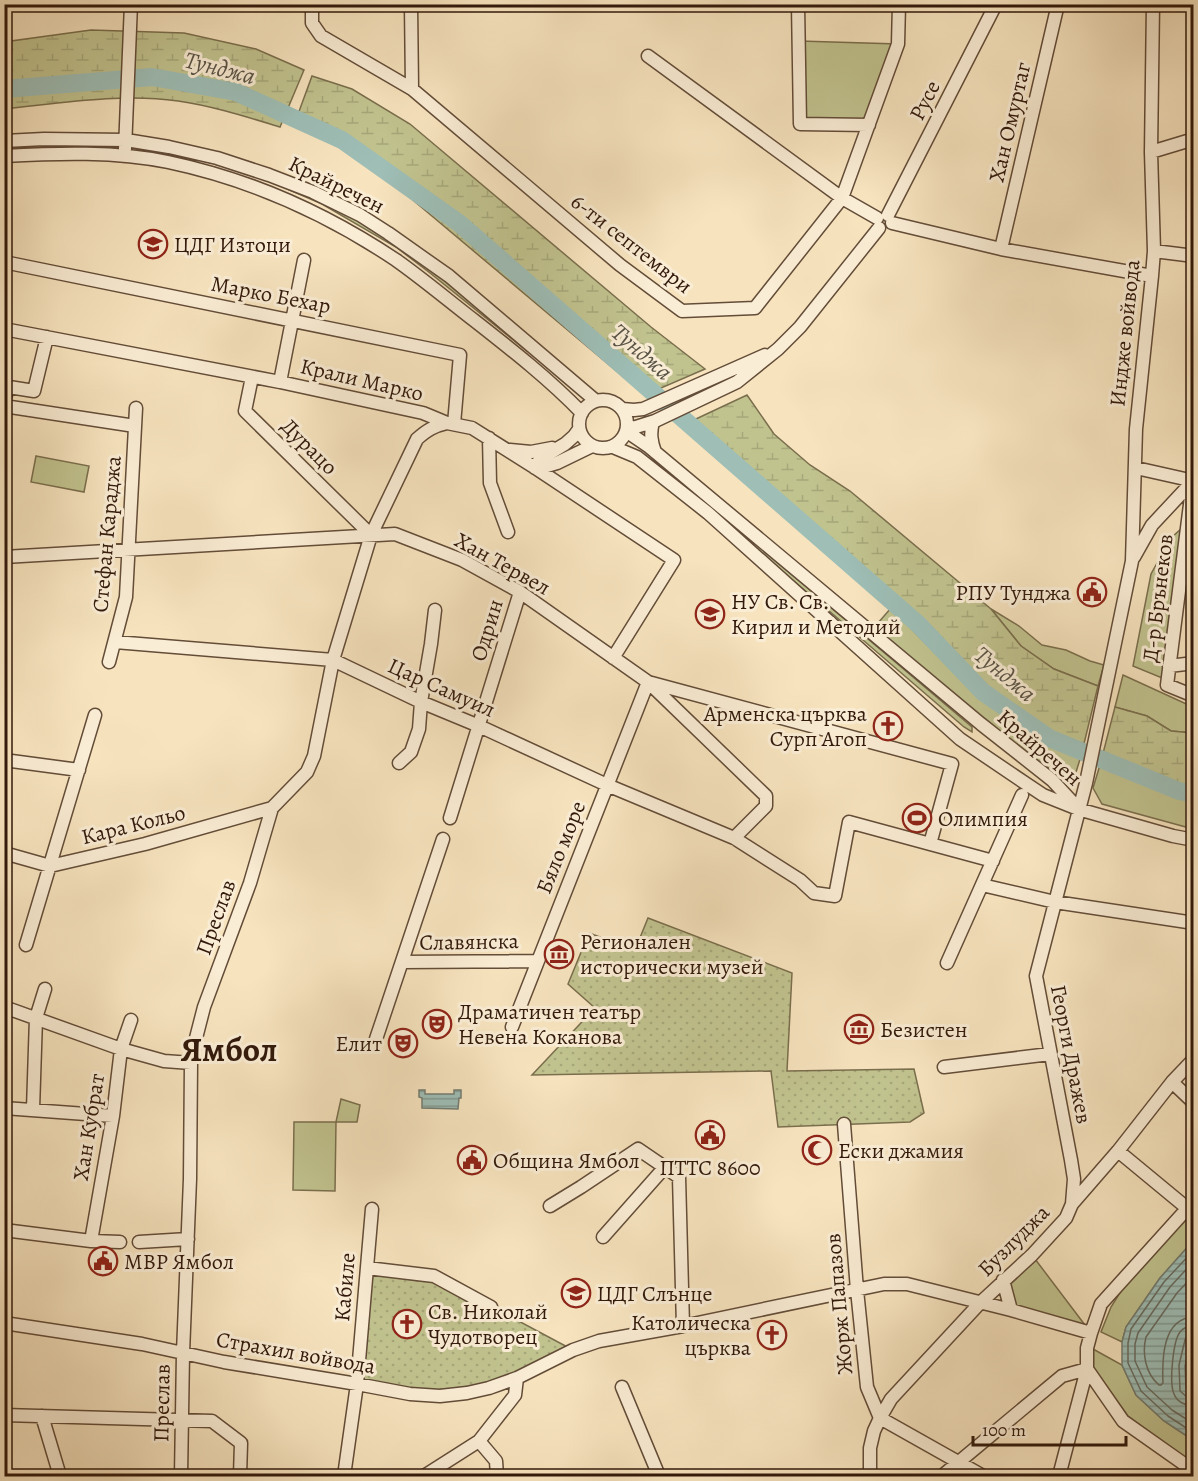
<svg xmlns="http://www.w3.org/2000/svg" width="1198" height="1481" viewBox="0 0 1198 1481" font-family="Alegreya,serif">
<style>
.green{fill:#c1c38f;stroke:#7a6e4d;stroke-width:1.5}
.wetland{fill:url(#wetland-marsh);stroke:#7a6e4d;stroke-width:1.5}
.park{fill:url(#park-dots);stroke:#7a6e4d;stroke-width:1.5}
.water{fill:url(#water-rules);stroke:#737c72;stroke-width:1.5}
.lines{fill:none;stroke-linecap:round;stroke-linejoin:round}
.shore{stroke:#686c60;stroke-width:1.5}
.river{stroke:#9ebeb6;stroke-width:18}
.minor-casing{stroke:#634c38;stroke-width:15}
.minor{stroke:#faedd5;stroke-width:12}
.labels{text-anchor:middle;stroke-width:6;stroke-linejoin:round;paint-order:stroke}
.street-label{font-size:22px;fill:#32190b;stroke:#faedd5}
.poi-label{font-size:22px;fill:#32190b;stroke:#faedd5;text-anchor:start}
.water-label{font-size:24px;font-style:italic;fill:#585347;stroke:#faedd5}
.town-label{font-size:34px;font-weight:bold;fill:#32190b;stroke:#faedd5}
</style>
<defs>
<pattern id="wetland-marsh" width="20" height="14" patternUnits="userSpaceOnUse" patternTransform="scale(1.5)"><rect width="20" height="14" fill="#c1c38f"/><path d="M1 5h8M5 5V1M11 12h8M15 12V8" fill="none" stroke="#a6a77a"/></pattern>
<pattern id="park-dots" width="8" height="8" patternUnits="userSpaceOnUse" patternTransform="scale(1.5)"><rect width="8" height="8" fill="#c1c38f"/><path d="M2 2h.1M6 6h.1" fill="none" stroke="#a6a77a" stroke-width="1.8" stroke-linecap="round"/></pattern>
<pattern id="water-rules" width="6" height="5" patternUnits="userSpaceOnUse" patternTransform="scale(1.5)"><rect width="6" height="5" fill="#9ebeb6"/><path d="M0 2.5h6" fill="none" stroke="#819a92"/></pattern>
</defs>
<rect width="100%" height="100%" fill="#f7e4bf"/>
<filter id="stains"><feTurbulence type="fractalNoise" baseFrequency=".00333" numOctaves="4"/><feColorMatrix values="0 0 0 0 .2 0 0 0 0 .09 0 0 0 0 .02 0 0 0 .5 -.17"/></filter>
<radialGradient id="worn" r=".72"><stop offset=".6" stop-color="#630" stop-opacity="0"/><stop offset="1" stop-color="#630" stop-opacity=".3"/></radialGradient>
<!-- green -->
<path class="green" d="M799,41l99,3 -29,81 -69,-1z
M5,141l164,6 -2,15 -162,-6z
M276,184l47,17 40,22 69,45 96,81 -1,2 -97,-78 -34,-26 -74,-43z
M36,456l53,10 -5,26 -53,-10z
M709,510l14,7 20,16 229,194v5l-8,-5 -129,-111z
M1181,529l-19,149 -29,-12 18,-92 20,-36z
M891,608l29,29 127,106 34,13 -9,29 -105,-76 -96,-78z
M991,609l28,17 23,19 24,5 24,11 14,4 -6,21 -44,-17 -33,-23z
M1123,675l70,32v26l-22,-2 -24,-15 -32,-9z
M1100,765l79,31 14,3v30l-91,-25 -9,-16z
M341,1099l19,6 -3,17h-21l-1,69 -42,-1 1,-68h42z
M1193,1207v34l-33,37 -34,49 -4,15 -21,-10 10,-25 15,-24z
M1032,1255l59,78 -80,-23 -8,-30z
M1093,1349l29,16 14,30 28,26 29,19v24l-65,-48 -35,-49z"/>
<!-- wetland -->
<path class="wetland" d="M91,30l93,3 72,16 48,21 -24,57c-33,-10 -67,-21 -102,-26 -57,-8 -116,2 -173,8l-1,-67z
M312,76l40,13 58,35 241,203 54,42 -60,26 -250,-210 -54,-37 -47,-23z
M747,395l27,39 36,31 40,26 141,118 30,37 33,23 44,17 -17,70 -34,-13 -68,-45 -88,-90 -210,-182z
M1115,707l32,9 24,15 22,2v66l-14,-3 -79,-31z"/>
<!-- park -->
<path class="park" d="M648,918l144,55 -5,98 127,-2 10,44 -14,9 -132,5 -7,-56 -239,4 63,-67 -27,-24 21,-51 46,17z
M367,1268l67,8 139,74 -106,43 -110,-9z
M1193,1330v62l-7,-3 -1,-23z"/>
<!-- water -->
<path class="water" d="M419,1090h6v4h29v-4h7v8h-2l-1,11 -36,-1v-10l-3,-1z
M1193,1241v89l-8,36 1,22 7,7v45l-29,-19 -28,-26 -14,-30v-23l4,-15 34,-49z"/>
<g class="lines">
<!-- shore -->
<path class="shore" d="M1194,1250l-30,32 -33,47 -3,14v20l13,28 27,25 26,17
M1194,1261l-24,26 -32,46 -3,11v17l12,26 25,23 22,14
M1194,1275l-17,18 -31,44c-4,16 -1,36 13,48h2l2,-2c-1,-23 -1,-65 31,-66
M1194,1326c-6,1 -10,1 -14,6 -7,9 -11,51 -6,62 3,8 12,12 20,12
M1194,1334l-6,1 -3,5 -6,25 1,26 8,7 6,1"/>
<!-- river -->
<path class="river" d="M4,89l148,-12 84,15 106,48 117,83 459,401 65,68 66,46 130,53 15,3"/>
<!-- minor casing -->
<g class="minor-casing">
<path id="minor" d="M312,4v19l9,13 91,53 208,176 62,46 73,-3 87,-110 56,-154 1,-40
M411,4l1,85
M798,4l2,120 69,1
M648,56l194,142 35,20
M4,141l40,-2 82,1 43,7 48,11 52,17 44,17 47,23 28,18 61,43 147,125
M125,149l6,-145
M1151,152l43,-13
M4,156c54,-3 111,-5 164,6 81,17 159,52 228,98 27,19 53,41 79,61 37,29 74,58 107,92
M888,215l108,-211
M892,223l109,26 151,27
M1001,249l57,-245
M1154,251l40,5
M4,262l456,93 -6,69
M4,329l276,53 143,31 24,10 25,5 65,41 137,91 -61,98
M252,377l-7,34 126,124
M280,382l24,-122
M4,399l5,-12 25,4 13,-54
M579 424a24 24 0 1 1 48 0a24 24 0 1 1-48 0Z
M4,406l131,20
M622,409l12,1 9,-1 122,-54
M653,422c-3,11 -2,19 2,30
M627,428l9,-1 19,-6 82,-39 41,-33 22,-22 79,-99
M626,431l22,15 333,278 71,56 24,26
M489,438l1,45 18,49
M613,447l24,10 71,56 252,226 68,46 15,10 35,14 95,27 21,4
M510,450l21,2 21,-4
M535,468l5,-9 25,-15 9,-8 5,-7
M1136,468l58,13
M537,469l20,-6 35,-17
M1193,481l-26,204 27,11
M4,557l391,-23 67,26 58,32 128,90 304,82 -22,80
M1134,557l18,-32 41,-44
M115,642l218,18 88,42 58,24 128,59 127,53 66,42 14,13 21,3 14,-74 144,39
M109,662l17,-65 10,-189
M1169,666l25,-3
M4,760l75,10
M399,763l12,-11 8,-23 2,-27 10,-58 4,-34
M450,818l70,-226
M4,853l46,13 95,-22 127,-36
M982,885l73,17 139,21
M26,945l69,-230
M402,962l136,-1
M947,963l75,-168
M4,1007l117,42 43,12 27,2
M512,1027l136,-345 118,114v10l-32,32
M376,1039l67,-200
M944,1067l106,-13
M1172,1082l22,21
M4,1108l109,8
M33,1109l3,-91 9,-29
M844,1124l13,166 10,97 13,31
M1118,1151l69,57
M1194,1201l-93,103 -10,29 -4,15v21l36,52 71,50
M1072,1204l2,-25 -3,-19 -35,-184 50,-193 46,-222 4,-132 16,-153 2,-25 -3,-99 2,-148
M550,1206l31,-19 57,-38 41,28 4,149
M4,1230l87,11 29,1
M603,1237l62,-70
M91,1241l22,-125 8,-67 10,-29
M139,1242l49,-3
M367,1268l67,8 57,31
M1003,1280l8,30
M4,1323l138,21 82,18 133,22 53,10 30,2 27,-3 22,-5 28,-10 56,-28 26,-9 84,-15 201,-42h23l104,26 80,23
M622,1387l37,89
M4,1415l208,6 29,22 -1,33
M42,1416l18,60
M880,1418l103,58
M479,1441l17,20 1,15
M181,1476l2,-123 7,-174 1,-116 4,-21 9,-35 46,-124 22,-75 35,-36 7,-16 19,-96 38,-125 46,-96c10,-9 17,-13 30,-16
M344,1476l13,-92 15,-175
M424,1476l55,-35 36,-46 2,-17
M870,1476v-28l4,-17 6,-13 11,-19 89,-96 52,-48 34,-37 6,-14 46,-53 54,-69 22,-23
M942,1476l120,-100 25,-7
M1059,1476l28,-107"/>
</g>
<!-- minor -->
<use href="#minor" class="minor"/>
</g>
<!-- icons -->
<defs>
<g id="school-ring" transform="scale(1.5)"><circle r="9.5" fill="#faedd5" stroke="#8f2418" stroke-width="1.5"/><path d="M0-5L7-2L0 1L-7-2ZM-4 1L0 2.5L4 1V4Q0 6-4 4Z" fill="#8f2418"/></g>
<g id="civic-ring" transform="scale(1.5)"><circle r="9.5" fill="#faedd5" stroke="#8f2418" stroke-width="1.5"/><path d="M-.6-6.5H3V-4.5H.6V-3L4-1V1h2V6H-6V1h2V-1L-.6-3ZM-1.2 2.5V6h2.4V2.5Z" fill="#8f2418"/></g>
<g id="church-ring" transform="scale(1.5)"><circle r="9.5" fill="#faedd5" stroke="#8f2418" stroke-width="1.5"/><path d="M-1.2-6h2.4v3.5h3.3v2.4h-3.3V6h-2.4V-.1h-3.3v-2.4h3.3Z" fill="#8f2418"/></g>
<g id="stadium-ring" transform="scale(1.5)"><circle r="9.5" fill="#faedd5" stroke="#8f2418" stroke-width="1.5"/><path d="M0-5a6.5 5 0 1 0 0 10a6.5 5 0 1 0 0-10ZM-3.5-1.8h7v3.6h-7Z" fill="#8f2418"/></g>
<g id="museum-ring" transform="scale(1.5)"><circle r="9.5" fill="#faedd5" stroke="#8f2418" stroke-width="1.5"/><path d="M0-6L6-3V-2H-6V-3ZM-5-1h2V3h-2ZM-1-1h2V3h-2ZM3-1h2V3H3ZM-6 4H6V6H-6Z" fill="#8f2418"/></g>
<g id="theatre-ring" transform="scale(1.5)"><circle r="9.5" fill="#faedd5" stroke="#8f2418" stroke-width="1.5"/><path d="M-5-5.5Q0-4 5-5.5V0Q5 5 0 6Q-5 5-5 0ZM-3.3-2.5H-1v1.5H-3.3ZM1-2.5H3.3v1.5H1ZM-2.8 1Q0 5.5 2.8 1Z" fill="#8f2418"/></g>
<g id="mosque-ring" transform="scale(1.5)"><circle r="9.5" fill="#faedd5" stroke="#8f2418" stroke-width="1.5"/><path d="M3.5-4.9A6 6 0 1 0 3.5 4.9A5 5 0 1 1 3.5-4.9Z" fill="#8f2418"/></g>
</defs>
<g fill-rule="evenodd">
<use href="#school-ring" x="153" y="244"/>
<use href="#civic-ring" x="1092" y="592"/>
<use href="#school-ring" x="710" y="614"/>
<use href="#church-ring" x="888" y="726"/>
<use href="#stadium-ring" x="917" y="818"/>
<use href="#museum-ring" x="559" y="954"/>
<use href="#theatre-ring" x="437" y="1024"/>
<use href="#museum-ring" x="859" y="1029"/>
<use href="#theatre-ring" x="403" y="1043"/>
<use href="#civic-ring" x="710" y="1135"/>
<use href="#mosque-ring" x="817" y="1150"/>
<use href="#civic-ring" x="472" y="1160"/>
<use href="#civic-ring" x="103" y="1261"/>
<use href="#school-ring" x="576" y="1293"/>
<use href="#church-ring" x="407" y="1324"/>
<use href="#church-ring" x="772" y="1335"/>
</g>
<g class="labels">
<!-- street labels -->
<g class="street-label">
<text transform="translate(924 100) rotate(-63)" y="8">Русе</text>
<text transform="translate(1009 122) rotate(-77)" y="8">Хан Омуртаг</text>
<text transform="translate(337 184) rotate(26)" y="8">Крайречен</text>
<text transform="translate(632 243) rotate(38)" y="8">6-ти септември</text>
<text transform="translate(271 294) rotate(11)" y="8">Марко Бехар</text>
<text transform="translate(1124 333) rotate(-84)" y="8">Индже войвода</text>
<text transform="translate(362 379) rotate(13)" y="8">Крали Марко</text>
<text transform="translate(310 446) rotate(45)" y="8">Дурацо</text>
<text transform="translate(106 534) rotate(-85)" y="8">Стефан Караджа</text>
<text transform="translate(503 563) rotate(29)" y="8">Хан Тервел</text>
<text transform="translate(1157 598) rotate(-83)" y="8">Д-р Брънеков</text>
<text transform="translate(486 630) rotate(-73)" y="8">Одрин</text>
<text transform="translate(442 687) rotate(24)" y="8">Цар Самуил</text>
<text transform="translate(1040 747) rotate(41)" y="8">Крайречен</text>
<text transform="translate(133 824) rotate(-14)" y="8">Кара Кольо</text>
<text transform="translate(560 847) rotate(-68)" y="8">Бяло море</text>
<text transform="translate(215 917) rotate(-70)" y="8">Преслав</text>
<text transform="translate(469 941) rotate(-1)" y="8">Славянска</text>
<text transform="translate(1072 1054) rotate(79)" y="8">Георги Дражев</text>
<text transform="translate(88 1127) rotate(-81)" y="8">Хан Кубрат</text>
<text transform="translate(1013 1240) rotate(-45)" y="8">Бузлуджа</text>
<text transform="translate(344 1287) rotate(-85)" y="8">Кабиле</text>
<text transform="translate(838 1304) rotate(-95)" y="8">Жорж Папазов</text>
<text transform="translate(296 1352) rotate(10)" y="8">Страхил войвода</text>
<text transform="translate(161 1403) rotate(-89)" y="8">Преслав</text>
</g>
<!-- poi labels -->
<g class="poi-label">
<text x="174" y="252">ЦДГ Изтоци</text>
<text x="1071" y="600" text-anchor="end">РПУ Тунджа</text>
<text x="731" y="609">НУ Св. Св.<tspan x="731" dy="25">Кирил и Методий</tspan></text>
<text x="867" y="721" text-anchor="end">Арменска църква<tspan x="867" dy="25">Сурп Агоп</tspan></text>
<text x="938" y="826">Олимпия</text>
<text x="580" y="949">Регионален<tspan x="580" dy="25">исторически музей</tspan></text>
<text x="458" y="1019">Драматичен театър<tspan x="458" dy="25">Невена Коканова</tspan></text>
<text x="880" y="1037">Безистен</text>
<text x="382" y="1051" text-anchor="end">Елит</text>
<text x="838" y="1158">Ески джамия</text>
<text x="493" y="1168">Община Ямбол</text>
<text x="710" y="1175" text-anchor="middle">ПТТС 8600</text>
<text x="124" y="1269">МВР Ямбол</text>
<text x="597" y="1301">ЦДГ Слънце</text>
<text x="428" y="1319">Св. Николай<tspan x="428" dy="25">Чудотворец</tspan></text>
<text x="751" y="1330" text-anchor="end">Католическа<tspan x="751" dy="25">църква</tspan></text>
</g>
<!-- water labels -->
<g class="water-label">
<text transform="translate(220 68) rotate(14)" y="8">Тунджа</text>
<text transform="translate(642 352) rotate(41)" y="8">Тунджа</text>
<text transform="translate(1005 674) rotate(40)" y="8">Тунджа</text>
</g>
<!-- town labels -->
<g class="town-label">
<text x="229" y="1061">Ямбол</text>
</g>
</g>
<!-- margin -->
<rect width="1198" height="1481" fill="none" stroke="#f7e4bf" stroke-width="24"/>
<rect x="6" y="6" width="1186" height="1469" fill="none" stroke="#32190b" stroke-width="3"/>
<rect x="12" y="12" width="1174" height="1457" fill="none" stroke="#32190b" stroke-width="1.5"/>
<!-- scale -->
<path d="M973 1436v9h153v-9" fill="none" stroke="#32190b" stroke-width="3"/>
<text x="982" y="1436" font-size="18" fill="#32190b" stroke="#faedd5" stroke-width="4.5" paint-order="stroke">100 m</text>
<rect width="100%" height="100%" filter="url(#stains)"/>
<rect width="100%" height="100%" fill="url(#worn)"/>
</svg>
